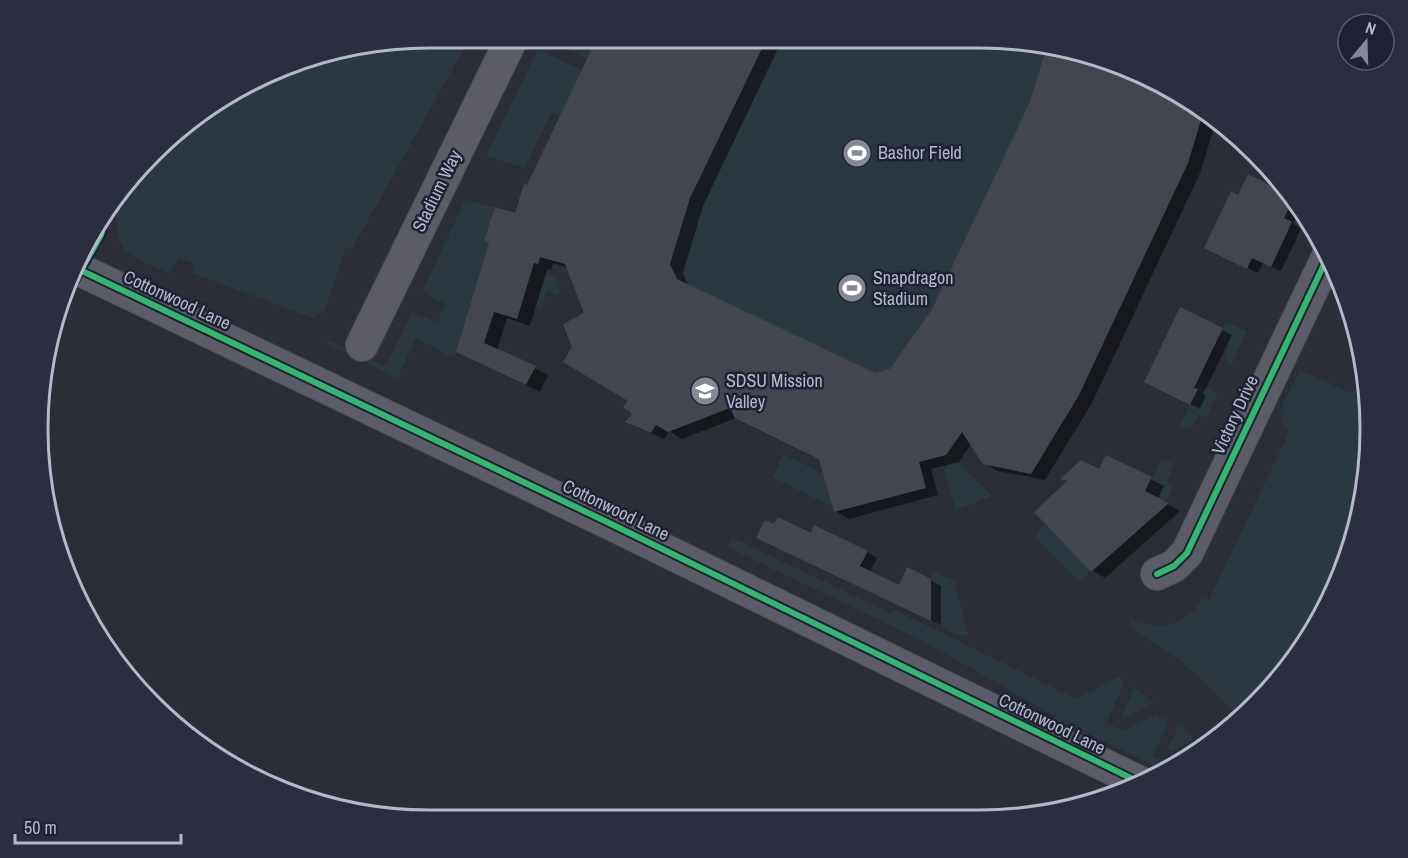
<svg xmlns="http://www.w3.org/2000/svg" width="1408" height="858" viewBox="0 0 1408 858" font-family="'Archivo Narrow',sans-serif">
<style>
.green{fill:#2b3840}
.shadow{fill:#0007}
.building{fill:#43464e}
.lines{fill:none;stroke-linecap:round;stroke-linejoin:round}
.minor-casing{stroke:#474951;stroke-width:34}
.minor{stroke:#5b5c65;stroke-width:32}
.cycleway-casing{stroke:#1e2232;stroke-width:10}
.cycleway{stroke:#33b770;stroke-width:6}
.labels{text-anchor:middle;stroke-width:5;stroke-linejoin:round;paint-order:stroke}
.poi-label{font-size:18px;fill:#b5b8c8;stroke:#1e2232;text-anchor:start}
.street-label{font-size:18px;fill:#b5b8c8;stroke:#1e2232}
.rim{fill:none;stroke:#b5b8c8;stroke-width:3}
</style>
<rect width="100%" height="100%" fill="#2b2e37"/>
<!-- green -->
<path class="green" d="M429,38h41l-118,211 -6,-2 -21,63 -10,9 -123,-46 3,-9 -16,-6 -9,16c-50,-22 -54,-19 -54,-76l75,-80 112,-60z
M544,38h31l-2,3 18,8 6,-11h408l100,20 99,52 -16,53 -109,232 -48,79 -48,-10 -22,-31 -15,22 -48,12 3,14 22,-6 3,13 -72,19 -19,-9 -4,8 -58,-29 10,-23 39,19 -3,-14 -84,-41 -6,-13 -42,-12 30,20 -49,19 -12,-7 -5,8 -26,-11 7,-8 -4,-13 -65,-39 4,-7 7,-2 -11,-29 21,-11 -19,-48 -25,-8 -6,6 -17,56 -23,-7 -10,30 52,24 -10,19 -69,-33 -3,6 -38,-20 -19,40 -70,-34 2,-4 57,26 26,-54 25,10 8,-18 -23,-12 43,-92 50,13 9,-29h3l33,-68 -9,-3 -26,55 -39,-12 52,-107 44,22 5,-13z
M1294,198l10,13 -3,7 -14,-7z
M547,274l10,4 4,9 -3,8 -11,-3 -7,15 -4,-1z
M1226,322l21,9 -15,32 -9,-4 7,-15 -12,-6z
M1300,370l51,23 2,-4 14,7c9,86 -14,177 -62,250 -17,26 -43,49 -64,73 -38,-39 -64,-66 -113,-92l3,-7c29,11 56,6 72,-22l6,2 81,-170 -8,-5 -2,-13 3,-9z
M1192,381l26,12 -12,25 -8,-3 -8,16 -10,-6 18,-35 -8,-5z
M1162,459l12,5 -7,17 7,4 -8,16 -20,-10z
M952,462l9,2 31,32 -36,14 -12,-39 2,-5z
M1044,523l47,48 -12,11 -43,-45z
M731,537l159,76 3,-4 184,90 41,-22 7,4 -19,42 18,8 34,-18 2,5 9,3 -16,35 18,9 27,-13 -31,20 -79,-38 -2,3 -33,-15 2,-6 -132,-75 -196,-94z
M935,572l19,9 14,53 -8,2 -29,-15v-42z
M1135,687l18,16 -29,16 -2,-5z
M1179,725l11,9 3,6 -22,12 -3,-4z"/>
<!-- shadow -->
<path class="shadow" d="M599,38h184l-80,168 -20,67 6,14 185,88 17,-5 42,-61 98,-204 17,-58 57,11 92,46 19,16 -15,51 -109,232 -47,77 -48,-9 -13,-8 -13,-19 -12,18 -28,7 7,26 -89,24 -14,-8 -15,-52 -84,-41 -54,21 -13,-8 -4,8 -25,-10 -13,-7 8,-9 -5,-13 -57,-53 13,-33 -18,-46 -15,-5 -2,7 -4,-1 -17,57 -23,-8 -10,32 51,25 -8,17 -69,-33 19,-116 26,-28z
M1239,197l54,1 8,10 -8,16 8,5 -20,42 -18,-8 -5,10 -43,-20z
M1181,309l51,26 -29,59 3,2 -6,13 -45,-22z
M1106,457l58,29 -6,13 22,12 -75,67 -13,-8 -24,-88 -5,-3 37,-8z
M811,535l56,17 10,6 -7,14 30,15 30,-7 11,6v39l-173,-82z"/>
<!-- building -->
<path class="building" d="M597,38h170l-77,160 -20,66 7,15 198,94 15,-4 42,-60 97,-205 18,-57 58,11 99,52 -16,53 -109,232 -48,79 -48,-10 -21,-32 -16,23 -27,7 7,26 -92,24 -15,-53 -84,-41 -5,-10 -62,24 -12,-7 -5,8 -26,-11 7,-8 -9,-7 5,-6 -65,-39 9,-15 -9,-23 21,-11 -19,-49 -25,-7 -2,7 -4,-1 -17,56 -23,-7 -10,31 52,23 -10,19 -70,-33 33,-109 -5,-2 11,-34 20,6 9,-29 3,1z
M1248,174l46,24 -10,20 8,4 -21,45 -19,-9 -5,11 -43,-21 27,-57 7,4z
M1180,307l43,21 -29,60 4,1 -8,16 -46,-23z
M1106,455l46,22 -7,14 24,12 -78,69 -57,-60 33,-31 -7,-2 21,-19 18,9z
M778,517l33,16 3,-8 54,26 -8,15 39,19 8,-18 24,12v42l-175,-83 9,-18 9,4z"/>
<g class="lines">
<!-- minor casing -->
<g class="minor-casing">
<path id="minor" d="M76,268l529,253 536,262
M362,345l150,-307
M1157,574l17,-8 13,-13 141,-297"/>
</g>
<!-- minor -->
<use href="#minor" class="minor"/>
<!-- cycleway casing -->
<g class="cycleway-casing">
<path id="cycleway" d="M76,268l529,253 536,262
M51,345l13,-45 37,-65 7,-28
M1157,574l17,-8 13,-13 141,-297"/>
</g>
<!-- cycleway -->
<use href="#cycleway" class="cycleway"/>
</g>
<!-- icons -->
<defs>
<g id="stadium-disc" transform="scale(1.5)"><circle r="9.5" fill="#858895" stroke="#1e2232"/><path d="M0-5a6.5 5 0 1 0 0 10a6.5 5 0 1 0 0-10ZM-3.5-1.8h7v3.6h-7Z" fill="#fff"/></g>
<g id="university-disc" transform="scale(1.5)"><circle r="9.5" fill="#858895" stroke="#1e2232"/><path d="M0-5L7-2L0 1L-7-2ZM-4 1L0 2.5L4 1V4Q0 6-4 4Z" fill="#fff"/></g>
</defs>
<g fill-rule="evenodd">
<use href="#stadium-disc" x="857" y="153"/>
<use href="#stadium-disc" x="852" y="288"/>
<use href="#university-disc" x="705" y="391"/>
</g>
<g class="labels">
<!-- poi labels -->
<g class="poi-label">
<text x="878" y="159">Bashor Field</text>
<text x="873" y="284">Snapdragon<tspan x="873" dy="21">Stadium</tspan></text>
<text x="726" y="387">SDSU Mission<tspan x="726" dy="21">Valley</tspan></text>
</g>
<!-- street labels -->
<g class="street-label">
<text transform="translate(437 191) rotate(-64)" y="6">Stadium Way</text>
<text transform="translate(177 300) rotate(25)" y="6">Cottonwood Lane</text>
<text transform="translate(1235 415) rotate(-65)" y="6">Victory Drive</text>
<text transform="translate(616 510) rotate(26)" y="6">Cottonwood Lane</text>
<text transform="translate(1052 724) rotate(26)" y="6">Cottonwood Lane</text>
</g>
</g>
<!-- crop -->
<path d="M0 0H1408V858H0ZM429 48H979A381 381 0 0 1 1360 429V429A381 381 0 0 1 979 810H429A381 381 0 0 1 48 429V429A381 381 0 0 1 429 48Z" fill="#2a2e3e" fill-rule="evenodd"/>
<path class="rim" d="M429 48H979A381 381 0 0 1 1360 429V429A381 381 0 0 1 979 810H429A381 381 0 0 1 48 429V429A381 381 0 0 1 429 48Z"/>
<!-- north arrow -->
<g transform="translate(1366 42) rotate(19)"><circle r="28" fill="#1e2232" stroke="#5a5e6e" stroke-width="1.5"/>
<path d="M0-4.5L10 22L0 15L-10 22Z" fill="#858895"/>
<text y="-9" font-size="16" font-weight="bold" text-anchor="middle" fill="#b5b8c8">N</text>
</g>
<!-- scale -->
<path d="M15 834v9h166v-9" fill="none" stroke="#b5b8c8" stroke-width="3"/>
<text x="24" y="834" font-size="18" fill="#b5b8c8" stroke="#1e2232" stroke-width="4.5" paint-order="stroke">50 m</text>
</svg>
